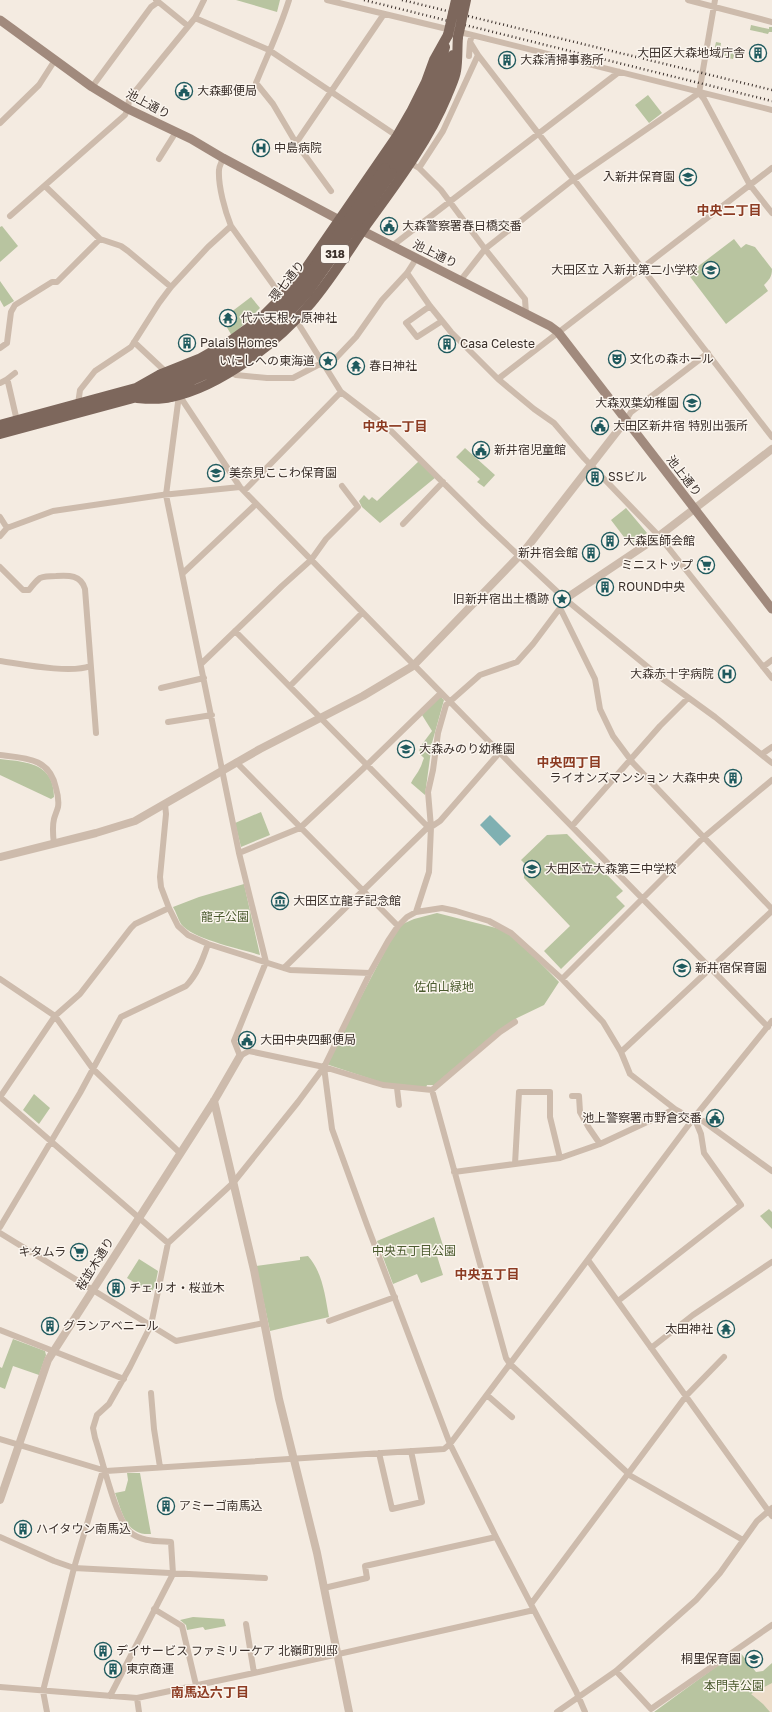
<svg xmlns="http://www.w3.org/2000/svg" width="772" height="1712" viewBox="0 0 772 1712" font-family="'Golos Text','Noto Sans JP',sans-serif">
<style>
.green{fill:#b8c4a0}
.plaza{fill:#ecdcc8}
.water{fill:#7fb0b2}
.lines{fill:none;stroke-linecap:round;stroke-linejoin:round}
.minor{stroke:#cdbbac;stroke-width:6}
.tertiary{stroke:#cdbbac;stroke-width:8}
.secondary{stroke:#a18a7d;stroke-width:9}
.primary{stroke:#7d675c;stroke-width:10}
.rail{stroke:#3b302b;stroke-width:2.5;stroke-dasharray:1 3;stroke-linecap:butt}
.primary-bridge{stroke:#7d675c;stroke-width:10}
.labels{text-anchor:middle;stroke-width:3;stroke-linejoin:round;paint-order:stroke}
.shield{fill:#fbf5ee;stroke:#756b66;stroke-width:1}
.shield-label{font-size:11px;font-weight:bold;fill:#3b302b}
.poi-label{font-size:12px;fill:#3b302b;stroke:#fbf5ee;text-anchor:start}
.street-label{font-size:12px;fill:#3b302b;stroke:#fbf5ee}
.park-label{font-size:12px;fill:#4a5a2e;stroke:#fbf5ee}
.neighbourhood-label{font-size:13px;font-weight:bold;fill:#8c3b22;stroke:#fbf5ee}
</style>
<rect width="100%" height="100%" fill="#f4ebe1"/>
<!-- green -->
<path class="green" d="M236,0h44l-3,12z
M751,25l18,4v-2h3v5h-3l-1,2 -18,-4z
M716,42l5,1 -1,7 12,2v-2l3,1 -2,8 -20,-4z
M648,95l14,18 -13,10 -14,-18z
M2,226l16,20 -18,16v-35z
M734,239l7,9 5,-4 9,3 17,22c0,8 -3,11 -8,16l4,6 -42,33 -38,-50z
M0,281l14,20 -10,6 -4,-7z
M251,297l9,11 -28,28 -10,-17z
M465,448l30,27 -11,12 -7,-5 3,-3 -24,-22z
M419,461l17,16 -56,46 -18,-16 -3,-6 5,-6 5,5 3,-3 5,4z
M626,508l21,25 -17,12 -19,-25z
M440,696l4,4 -12,43 -7,52 -14,-12c2,-5 7,-10 9,-15 2,-3 2,-6 4,-10l-5,-5 1,-6 12,-16 -10,-16z
M0,759c27,3 54,4 54,38l-3,2 -51,-24z
M261,812l9,23 -29,12 -6,-24z
M567,834l56,57 -7,6 9,9 -64,63 -17,-18 26,-25 -46,-48 1,-14 -4,-4 26,-25z
M244,884l16,71c-19,-6 -68,-16 -79,-31 -3,-5 -5,-12 -8,-17l26,-10z
M437,913l67,17 7,3 48,49 -15,23 -27,13 -21,15 -62,54 -1,-2h-6l-1,3 -43,-5 -57,-19 72,-138 16,-7z
M34,1094l16,14 -11,16 -16,-14z
M769,1209l3,3v17l-12,-13z
M434,1217l11,35 -8,4 6,19 -22,8 -4,-9 -24,10 -16,-43z
M308,1256c15,17 17,40 21,61l-59,14 -14,-65 44,-6v-3z
M139,1259l19,12 -3,15 -4,7 -24,-15z
M13,1339l32,12 1,4 -7,20 -26,-9 -8,23 -5,-2v-20l2,1z
M127,1473h13l11,61c-25,2 -29,-22 -36,-41l10,-2 3,-11z
M193,1617l31,2 2,7 -21,4 -2,-3 -16,3 -1,-5 -6,-5z
M739,1651l17,21 7,-1 9,-8v49h-118l63,-46z"/>
<!-- plaza -->
<path class="plaza" d="M772,1683v29h-2l-7,-8 -12,-10z"/>
<!-- water -->
<path class="water" d="M490,815l21,21 -11,10 -20,-21z"/>
<g class="lines">
<!-- minor -->
<path class="minor" d="M156,0l32,26
M289,0c-9,29 -22,56 -33,83l17,21 23,39
M327,0l145,35 300,75
M688,0l84,22
M195,18l74,32 128,86
M478,55l294,382
M469,56l1,-14
M92,87l59,-80 7,-5
M699,93l5,6 46,86 22,28
M0,123l39,-38 16,-25
M223,158c-1,4 -4,8 -4,12 -1,16 6,41 12,56l51,71
M159,159l17,-27
M410,163l9,5 24,-37 35,-76 -8,-13 2,-7
M419,168l22,22 44,59 40,50 1,15
M45,186l55,53 21,7 7,5 43,36
M331,191l-35,-48 88,-129
M10,216l115,-101 3,-6 1,-10 66,-81 9,-18
M392,246l227,-174
M407,273l23,33 21,26 47,47 36,30 20,14 30,35 75,78 113,142
M460,281l25,-32 85,-67 129,-89 16,-93
M430,306l-24,17 11,14 25,-16
M296,320l45,72 47,36 96,95 81,76 95,78 55,40 57,46
M134,342l32,30
M0,348l7,-5 4,-31 4,-7 37,-23h5l43,-43
M230,372l6,3 31,3h26l25,-13 11,-2 8,-6 19,-20 26,-37 25,-27 9,-14
M498,379l274,-211
M6,380l9,-7
M0,383l6,-3 2,2 9,39
M78,404l2,-14 15,-19 36,-24 28,-44 12,-16 37,-40 23,-21
M626,420l5,-8 77,-59
M244,491l97,-99
M0,517l7,11
M403,524l40,-42
M0,536l7,-8 46,-17 109,-16 78,-8
M0,567l23,23h6c3,-4 7,-9 11,-12 5,-2 11,-2 16,-2 13,-1 25,-1 29,13l11,144
M183,573l73,-69
M560,608l35,71 5,30 13,27 20,27 139,146
M235,631l193,196
M0,661c21,3 71,13 90,5
M201,664l81,-78 29,-26 15,-21 32,-32 -16,-21
M763,667l9,-7
M290,686l72,-73
M161,688l43,-10
M168,722l44,-7
M762,754l10,-7
M0,755c26,3 50,3 56,33 2,7 3,13 2,19 -1,4 -3,8 -4,12 -2,8 -1,17 0,25
M236,762l162,164
M165,804l1,10 -6,63 1,10 8,21 9,18 10,9 20,9 82,26 80,3
M572,826l88,-100 28,-28
M239,853l61,-25 67,-63 74,-72
M416,912l13,-40 2,-45 -3,-35 5,-22 5,-37 8,-28 34,-30 37,-13 16,-18 27,-36 5,-9
M284,968l144,-141h3l9,-6 60,-69
M0,979l55,37 38,53 87,84
M562,979l142,-142 68,-57
M515,1022l-15,10 -68,58 -49,-5 -59,-18 -75,-16 -9,5 -6,-15 32,-79 -27,-109 -73,-358 13,-100 61,92 528,540
M621,1052l151,-141
M324,1067l8,62 35,96 83,219 46,93 80,154 9,21
M397,1088l2,17
M432,1090l74,268 4,6 121,112 112,64
M572,1096h7l1,16 9,16 11,16
M0,1097l55,-81 25,-22 51,-66 4,-4 34,-16
M0,1097l168,146
M515,1164l4,-72h31v25l10,41
M454,1172l106,-14 40,-14 75,-35
M0,1227l80,-134 41,-76 65,-31c11,-11 17,-27 22,-42
M0,1233l176,108 88,-18
M588,1260l184,256
M618,1301l123,-96 -37,-52 -3,-19 -5,-12 -3,-3
M329,1321l66,-24
M0,1330l124,49
M651,1348l42,-33 79,-53
M151,1393l3,36 6,38
M488,1396l24,21
M0,1439l106,32 338,-22 6,-5 243,-325 79,-98
M379,1453l13,56 30,-7 -11,-51
M0,1537l54,24 20,7 191,10
M324,1588l43,-10 -2,-12 131,-29
M531,1604l155,-208 38,-39
M154,1609l28,17 14,59
M246,1624l8,49
M616,1671l35,38 121,-84
M0,1687l137,11 117,-25 280,-63
M110,1696l63,-122 -2,-32c-13,-1 -30,0 -41,-10 -15,-15 -27,-71 -35,-94l-2,-10 4,-13 12,-11 21,-37 21,-42 17,-82 65,-60 65,-81 26,-35 46,-94 18,-32 10,-15 9,-9 9,-5 26,-4 14,3 33,10 22,12 51,46 41,43 18,30 9,22 45,35 18,10 10,2 69,50
M137,1698l2,14
M47,1712l-4,-21 31,-123 29,-98
M557,1712l59,-41 80,-71 24,-27 37,-52 15,-13"/>
<!-- tertiary -->
<path class="tertiary" d="M565,599l94,-63 113,-87
M0,857l96,-24 39,-12 125,-72 103,-53 50,-30 112,-116 101,-130
M214,1101l40,169 25,129 38,154 32,159
M0,1500l48,-140 166,-259 26,-45"/>
<!-- secondary -->
<path class="secondary" d="M0,20l92,67 36,22 63,30 32,19 122,65
M357,228l193,98 8,6 214,277"/>
<!-- primary -->
<path class="primary" d="M385,168c28,-39 48,-74 60,-121
M392,173c26,-37 48,-74 61,-118
M136,388l23,-13 40,-16 30,-17 29,-21 24,-24 20,-23 95,-138 15,-26 14,-28 8,-22 14,-25
M137,398c11,1 23,2 34,-1 50,-10 108,-56 140,-94 21,-25 38,-53 56,-79 29,-40 61,-82 80,-128 3,-8 8,-17 9,-25 2,-11 1,-23 2,-34
M0,425l180,-49 45,-21 42,-30
M0,434l178,-48c33,-13 68,-29 94,-55"/>
<!-- rail -->
<path class="rail" d="M364,0l408,101
M402,0l370,90"/>
<!-- primary-bridge -->
<path class="primary-bridge" d="M448,35l8,-35
M458,37l8,-37
M267,325l40,-47 78,-110
M272,331l36,-39 84,-119"/>
</g>
<!-- icons -->
<defs>
<g id="building-ring" transform="scale(0.9)"><circle r="9.5" fill="#fbf5ee" stroke="#1f5a5e" stroke-width="1.5"/><path d="M-4-6H4V6H1V3H-1V6H-4ZM-2.5-4.3h1.7v1.8h-1.7ZM.8-4.3h1.7v1.8H.8ZM-2.5-1h1.7V.8h-1.7ZM.8-1h1.7V.8H.8Z" fill="#1f5a5e"/></g>
<g id="civic-ring" transform="scale(0.9)"><circle r="9.5" fill="#fbf5ee" stroke="#1f5a5e" stroke-width="1.5"/><path d="M-.6-6.5H3V-4.5H.6V-3L4-1V1h2V6H-6V1h2V-1L-.6-3ZM-1.2 2.5V6h2.4V2.5Z" fill="#1f5a5e"/></g>
<g id="hospital-ring" transform="scale(0.9)"><circle r="9.5" fill="#fbf5ee" stroke="#1f5a5e" stroke-width="1.5"/><path d="M-5-5h3v3.5h4V-5h3V5h-3V1.5h-4V5h-3Z" fill="#1f5a5e"/></g>
<g id="school-ring" transform="scale(0.9)"><circle r="9.5" fill="#fbf5ee" stroke="#1f5a5e" stroke-width="1.5"/><path d="M0-5L7-2L0 1L-7-2ZM-4 1L0 2.5L4 1V4Q0 6-4 4Z" fill="#1f5a5e"/></g>
<g id="temple-ring" transform="scale(0.9)"><circle r="9.5" fill="#fbf5ee" stroke="#1f5a5e" stroke-width="1.5"/><path d="M0-6L5-2H3V0L6.5 2.5H4V6H1.5V3h-3V6H-4V2.5H-6.5L-3 0V-2H-5Z" fill="#1f5a5e"/></g>
<g id="theatre-ring" transform="scale(0.9)"><circle r="9.5" fill="#fbf5ee" stroke="#1f5a5e" stroke-width="1.5"/><path d="M-5-5.5Q0-4 5-5.5V0Q5 5 0 6Q-5 5-5 0ZM-3.3-2.5H-1v1.5H-3.3ZM1-2.5H3.3v1.5H1ZM-2.8 1Q0 5.5 2.8 1Z" fill="#1f5a5e"/></g>
<g id="sight-ring" transform="scale(0.9)"><circle r="9.5" fill="#fbf5ee" stroke="#1f5a5e" stroke-width="1.5"/><path d="M0-6L1.8-2.2L6-1.7L2.9 1.2L3.7 5.4L0 3.3L-3.7 5.4L-2.9 1.2L-6-1.7L-1.8-2.2Z" fill="#1f5a5e"/></g>
<g id="supermarket-ring" transform="scale(0.9)"><circle r="9.5" fill="#fbf5ee" stroke="#1f5a5e" stroke-width="1.5"/><path d="M-6-5.5h2.5l.6 2H6L4.5 2H-2.5L-4.4-4H-6ZM-1.5 3.2a1.3 1.3 0 1 0 .1 0ZM3 3.2a1.3 1.3 0 1 0 .1 0Z" fill="#1f5a5e"/></g>
<g id="museum-ring" transform="scale(0.9)"><circle r="9.5" fill="#fbf5ee" stroke="#1f5a5e" stroke-width="1.5"/><path d="M0-6L6-3V-2H-6V-3ZM-5-1h2V3h-2ZM-1-1h2V3h-2ZM3-1h2V3H3ZM-6 4H6V6H-6Z" fill="#1f5a5e"/></g>
</defs>
<g fill-rule="evenodd">
<use href="#building-ring" x="758" y="53"/>
<use href="#building-ring" x="507" y="60"/>
<use href="#civic-ring" x="184" y="91"/>
<use href="#hospital-ring" x="261" y="148"/>
<use href="#school-ring" x="688" y="177"/>
<use href="#civic-ring" x="389" y="226"/>
<use href="#school-ring" x="711" y="270"/>
<use href="#temple-ring" x="228" y="318"/>
<use href="#building-ring" x="187" y="343"/>
<use href="#building-ring" x="447" y="344"/>
<use href="#theatre-ring" x="617" y="359"/>
<use href="#sight-ring" x="328" y="361"/>
<use href="#temple-ring" x="356" y="366"/>
<use href="#school-ring" x="692" y="403"/>
<use href="#civic-ring" x="600" y="426"/>
<use href="#civic-ring" x="481" y="450"/>
<use href="#school-ring" x="216" y="473"/>
<use href="#building-ring" x="595" y="477"/>
<use href="#building-ring" x="610" y="541"/>
<use href="#building-ring" x="591" y="553"/>
<use href="#supermarket-ring" x="706" y="565"/>
<use href="#building-ring" x="605" y="587"/>
<use href="#sight-ring" x="562" y="599"/>
<use href="#hospital-ring" x="727" y="674"/>
<use href="#school-ring" x="406" y="749"/>
<use href="#building-ring" x="733" y="778"/>
<use href="#school-ring" x="532" y="869"/>
<use href="#museum-ring" x="280" y="901"/>
<use href="#school-ring" x="682" y="968"/>
<use href="#civic-ring" x="247" y="1040"/>
<use href="#civic-ring" x="715" y="1118"/>
<use href="#supermarket-ring" x="79" y="1252"/>
<use href="#building-ring" x="116" y="1288"/>
<use href="#building-ring" x="50" y="1326"/>
<use href="#temple-ring" x="726" y="1329"/>
<use href="#building-ring" x="166" y="1506"/>
<use href="#building-ring" x="23" y="1529"/>
<use href="#building-ring" x="103" y="1651"/>
<use href="#school-ring" x="754" y="1659"/>
<use href="#building-ring" x="113" y="1669"/>
</g>
<g class="labels">
<!-- shield labels -->
<rect class="shield" x="321" y="245" width="28" height="18" rx="3"/>
<g class="shield-label">
<text x="335" y="258">318</text>
</g>
<!-- poi labels -->
<g class="poi-label">
<text x="745" y="57" text-anchor="end">大田区大森地域庁舎</text>
<text x="520" y="64">大森清掃事務所</text>
<text x="197" y="95">大森郵便局</text>
<text x="274" y="152">中島病院</text>
<text x="675" y="181" text-anchor="end">入新井保育園</text>
<text x="402" y="230">大森警察署春日橋交番</text>
<text x="698" y="274" text-anchor="end">大田区立 入新井第二小学校</text>
<text x="241" y="322">代六天根ヶ原神社</text>
<text x="200" y="347">Palais Homes</text>
<text x="460" y="348">Casa Celeste</text>
<text x="630" y="363">文化の森ホール</text>
<text x="315" y="365" text-anchor="end">いにしへの東海道</text>
<text x="369" y="370">春日神社</text>
<text x="679" y="407" text-anchor="end">大森双葉幼稚園</text>
<text x="613" y="430">大田区新井宿 特別出張所</text>
<text x="494" y="454">新井宿児童館</text>
<text x="229" y="477">美奈見ここわ保育園</text>
<text x="608" y="481">SSビル</text>
<text x="623" y="545">大森医師会館</text>
<text x="578" y="557" text-anchor="end">新井宿会館</text>
<text x="693" y="569" text-anchor="end">ミニストップ</text>
<text x="618" y="591">ROUND中央</text>
<text x="549" y="603" text-anchor="end">旧新井宿出土橋跡</text>
<text x="714" y="678" text-anchor="end">大森赤十字病院</text>
<text x="419" y="753">大森みのり幼稚園</text>
<text x="720" y="782" text-anchor="end">ライオンズマンション 大森中央</text>
<text x="545" y="873">大田区立大森第三中学校</text>
<text x="293" y="905">大田区立龍子記念館</text>
<text x="695" y="972">新井宿保育園</text>
<text x="260" y="1044">大田中央四郵便局</text>
<text x="702" y="1122" text-anchor="end">池上警察署市野倉交番</text>
<text x="66" y="1256" text-anchor="end">キタムラ</text>
<text x="129" y="1292">チェリオ・桜並木</text>
<text x="63" y="1330">グランアベニール</text>
<text x="713" y="1333" text-anchor="end">太田神社</text>
<text x="179" y="1510">アミーゴ南馬込</text>
<text x="36" y="1533">ハイタウン南馬込</text>
<text x="116" y="1655">デイサービス ファミリーケア 北嶺町別邸</text>
<text x="741" y="1663" text-anchor="end">桐里保育園</text>
<text x="126" y="1673">東京商運</text>
</g>
<!-- street labels -->
<g class="street-label">
<text transform="translate(148 104) rotate(28)" y="4">池上通り</text>
<text transform="translate(435 254) rotate(26)" y="4">池上通り</text>
<text transform="translate(287 281) rotate(-51)" y="4">環七通り</text>
<text transform="translate(684 476) rotate(52)" y="4">池上通り</text>
<text transform="translate(95 1264) rotate(-58)" y="4">桜並木通り</text>
</g>
<!-- park labels -->
<g class="park-label">
<text x="225" y="921">龍子公園</text>
<text x="444" y="991">佐伯山緑地</text>
<text x="414" y="1255">中央五丁目公園</text>
<text x="734" y="1690">本門寺公園</text>
</g>
<!-- neighbourhood labels -->
<g class="neighbourhood-label">
<text x="729" y="215">中央二丁目</text>
<text x="395" y="431">中央一丁目</text>
<text x="569" y="767">中央四丁目</text>
<text x="487" y="1279">中央五丁目</text>
<text x="210" y="1697">南馬込六丁目</text>
</g>
</g>
</svg>
